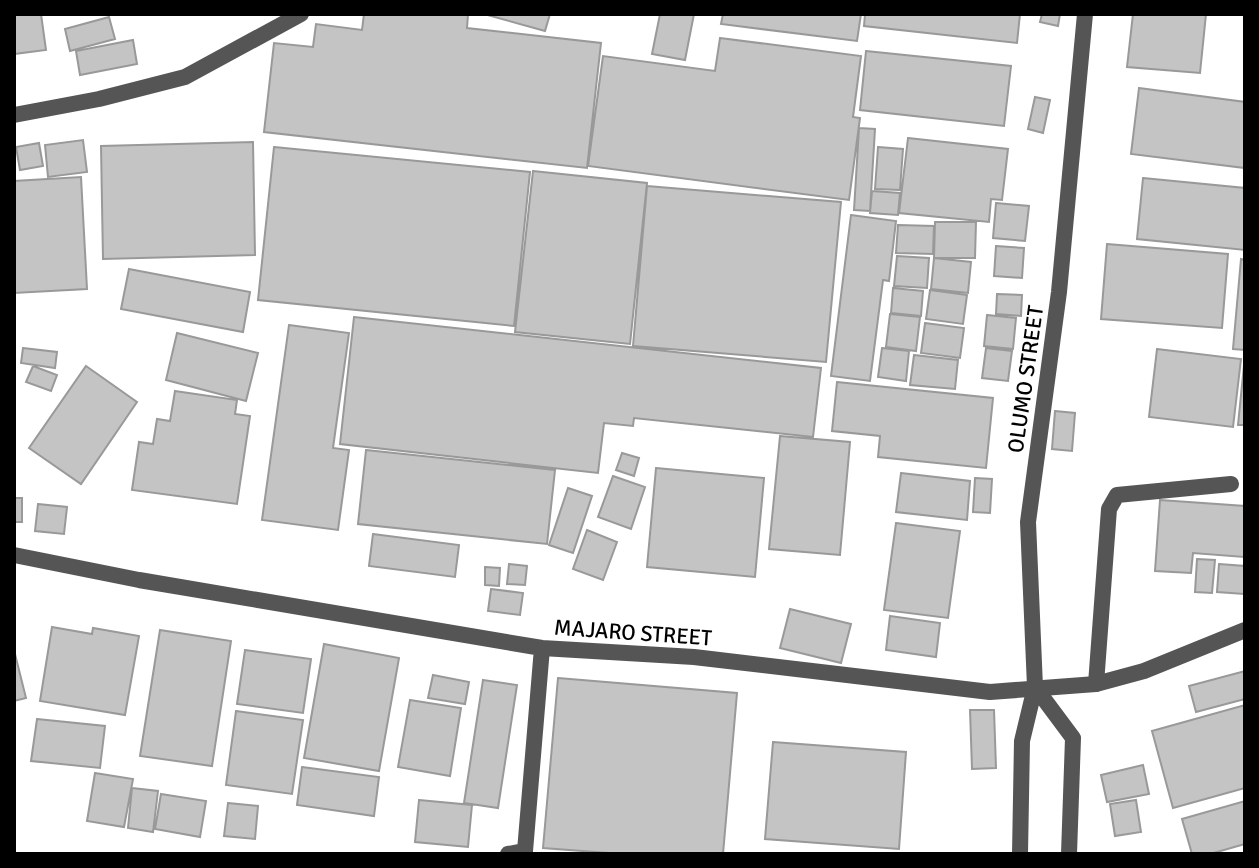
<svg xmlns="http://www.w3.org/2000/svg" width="1259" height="868" viewBox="0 0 1259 868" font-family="Signika,sans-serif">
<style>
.building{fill:#c4c4c4;stroke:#999;stroke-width:2}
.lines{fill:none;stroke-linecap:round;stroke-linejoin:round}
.service{stroke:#555;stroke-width:16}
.minor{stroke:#555;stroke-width:16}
.tertiary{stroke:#555;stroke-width:16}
.labels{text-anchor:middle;stroke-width:7;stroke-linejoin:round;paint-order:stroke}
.street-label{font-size:22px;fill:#000;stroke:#fff}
</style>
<rect width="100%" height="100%" fill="#fff"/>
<!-- building -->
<path class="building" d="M14,14h27l5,36 -32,4z
M364,14h104l-1,14 134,15 -14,125 -323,-36 10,-89 39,4 3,-23 46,6z
M484,14h66l-5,17z
M660,14h34l-9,46 -33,-6z
M723,14h138l-4,27 -136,-17z
M865,14h155l-3,29 -153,-17z
M1042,14h18l-2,12 -18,-4z
M1133,14h73l-6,59 -73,-6z
M109,17l6,22 -45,12 -5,-22z
M720,38l141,18 -8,61 7,1 -11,82 -261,-34 15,-110 112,15z
M133,40l4,24 -57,11 -4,-24z
M866,51l145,15 -7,60 -144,-16z
M1139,88l106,14v66l-114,-14z
M1035,97l15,3 -7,33 -15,-4z
M859,128l16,1 -5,82 -16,-1z
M908,138l100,11 -6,51 -11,-1 -2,23 -90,-9z
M83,140l4,32 -39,5 -3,-32z
M253,142l2,113 -152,4 -2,-113z
M39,143l4,23 -23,4 -4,-23z
M274,147l256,25 -16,154 -256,-26z
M878,147l25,2 -3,41 -25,-1z
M533,171l114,12 -17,161 -115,-12z
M81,177l6,112 -73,4v-112z
M1143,178l102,10v62l-108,-11z
M647,186l194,16 -15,160 -193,-16z
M872,191l28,2 -2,22 -28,-2z
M996,203l33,3 -4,35 -32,-3z
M851,215l45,6 -7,60 -6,-1 -13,101 -39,-5z
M935,222h41l-1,36h-41z
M898,225l36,1 -1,28 -37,-1z
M1107,244l121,10 -6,74 -121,-9z
M996,246l28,2 -2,30 -28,-2z
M897,256l32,2 -2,30 -33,-2z
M934,258l37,4 -3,31 -37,-4z
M1241,259l4,1v90l-12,-1z
M129,269l121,23 -7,40 -122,-23z
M893,288l30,3 -2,25 -30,-3z
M930,290l37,5 -4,29 -37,-5z
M997,294l25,1 -1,21 -25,-2z
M890,314l30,3 -4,34 -30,-4z
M987,315l29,3 -3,31 -29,-3z
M354,317l467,51 -8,69 -179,-19 -1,8 -29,-3 -6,50 -258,-29z
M925,323l39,5 -4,30 -39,-5z
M289,325l60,8 -16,115 16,2 -11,80 -76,-10z
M177,333l81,20 -12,48 -80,-21z
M23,348l34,4 -2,16 -34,-5z
M882,348l27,3 -3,30 -28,-4z
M986,348l26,3 -4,30 -26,-3z
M1157,349l84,10 -8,68 -84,-10z
M914,355l44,5 -3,29 -45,-4z
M1245,355v70h-7z
M33,366l24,9 -6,16 -25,-9z
M86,366l51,36 -56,82 -52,-36z
M837,382l156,16 -7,70 -108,-11 2,-21 -48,-5z
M175,391l62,9 -2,14 15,2 -13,88 -105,-14 7,-48 14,2 4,-25 13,2z
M1055,411l20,2 -3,38 -20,-2z
M780,436l70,6 -10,113 -71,-6z
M366,450l189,20 -8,74 -189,-20z
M622,453l17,5 -5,18 -18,-6z
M656,468l108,10 -9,99 -108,-10z
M901,473l69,8 -3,39 -71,-8z
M613,476l32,11 -14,42 -33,-12z
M975,478l17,1 -2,34 -17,-1z
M568,488l24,8 -19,57 -24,-8z
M14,498h8v24h-8z
M1160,500l85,6 -1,51 -51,-4 -2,20 -36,-2z
M38,504l29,3 -3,27 -29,-3z
M896,523l64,8 -12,87 -64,-8z
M587,530l30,12 -14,38 -30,-11z
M373,534l86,11 -4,32 -86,-11z
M1197,559l18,1 -3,33 -17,-1z
M509,564l18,2 -2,19 -18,-1z
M1219,564l26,2 -1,28 -27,-2z
M485,567l15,1 -1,18 -14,-1z
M491,589l32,4 -3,22 -32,-4z
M790,609l61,15 -10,39 -61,-15z
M890,616l50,7 -4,34 -50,-7z
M52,627l40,7 1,-6 46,8 -14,79 -85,-14z
M160,630l71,11 -19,125 -72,-10z
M324,644l75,14 -20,113 -75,-13z
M14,650l12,48 -12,3z
M245,650l66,9 -8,54 -66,-9z
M1245,671v28l-49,13 -7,-26z
M433,675l36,7 -4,22 -37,-6z
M558,678l179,15 -14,161h-101l-79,-6z
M483,680l34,5 -19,123 -34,-5z
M410,700l51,8 -11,68 -52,-9z
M1245,705v83l-72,20 -21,-77z
M970,710h24l2,58 -24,1z
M236,711l67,9 -11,74 -66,-9z
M37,719l68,7 -5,42 -69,-7z
M773,742l133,10 -7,97 -134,-10z
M1143,765l6,29 -42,8 -6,-27z
M302,767l77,10 -5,39 -77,-11z
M95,773l38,6 -9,48 -37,-6z
M132,788l26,3 -5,41 -25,-4z
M161,794l45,7 -6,36 -45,-8z
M419,800l53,5 -4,42 -53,-5z
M1136,800l5,32 -26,4 -5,-32z
M1245,801v43l-35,10h-18l-10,-35z
M228,803l30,3 -3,33 -31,-3z"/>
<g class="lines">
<!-- service -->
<path class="service" d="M1096,684l13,-175 8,-14 114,-11"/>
<!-- minor -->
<path class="minor" d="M14,115l85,-16 86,-22 116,-63
M14,555l125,25 403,68 152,9 296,35 106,-8 48,-13 101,-41
M508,854l17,-3 17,-203"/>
<!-- tertiary -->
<path class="tertiary" d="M1035,687l38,51 -4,116
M1020,854l2,-113 13,-54 -7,-165 31,-230 26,-278"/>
</g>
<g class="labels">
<!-- street labels -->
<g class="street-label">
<text transform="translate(1025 379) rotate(-82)" y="8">OLUMO STREET</text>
<text transform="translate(633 632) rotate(4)" y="8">MAJARO STREET</text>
</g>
</g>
<!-- border -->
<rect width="1259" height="868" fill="none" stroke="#000000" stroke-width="32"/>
</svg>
